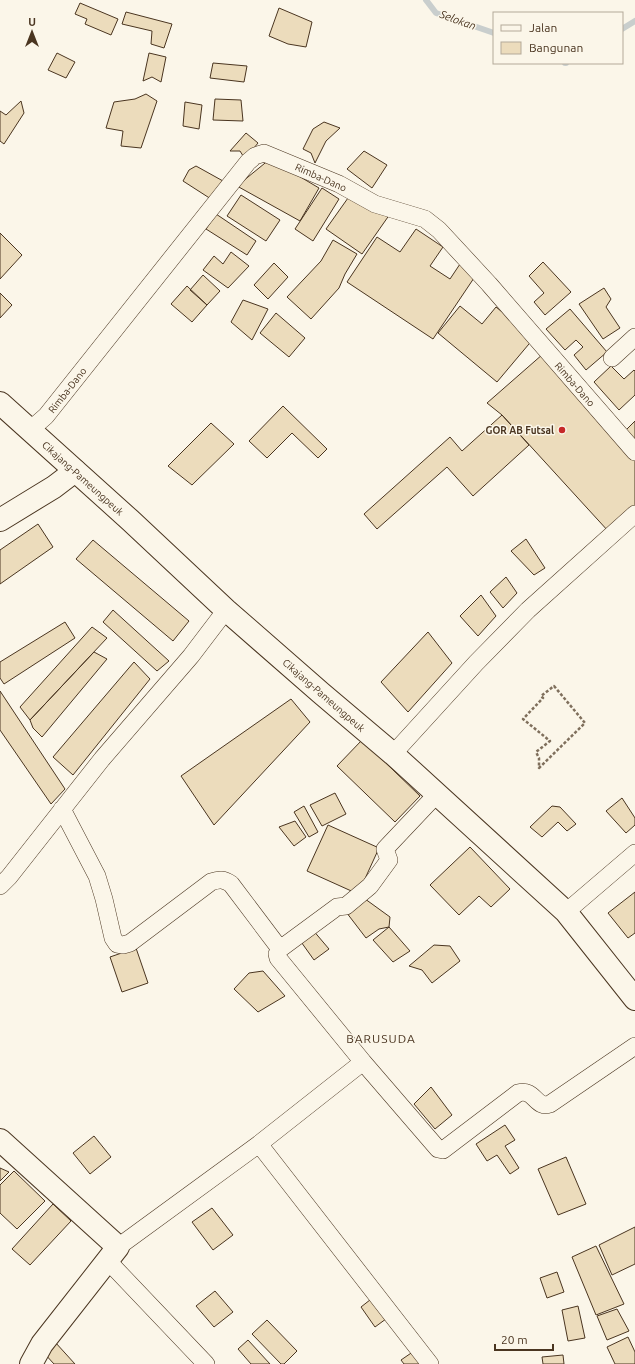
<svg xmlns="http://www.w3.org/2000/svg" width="635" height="1364" viewBox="0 0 635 1364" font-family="Ubuntu,sans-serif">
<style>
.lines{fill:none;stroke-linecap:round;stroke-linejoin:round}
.stream{stroke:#c9cecd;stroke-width:6}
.building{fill:#ecdcbc;stroke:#4a3520}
.minor-casing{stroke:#4a3520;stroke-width:18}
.tertiary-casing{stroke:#4a3520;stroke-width:24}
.primary-casing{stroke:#4a3520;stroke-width:24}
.path{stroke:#7f6f5c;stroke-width:2.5;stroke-dasharray:3 2;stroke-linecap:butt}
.minor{stroke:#fbf6e9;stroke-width:17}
.tertiary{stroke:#fbf6e9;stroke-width:22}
.primary{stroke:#fbf6e9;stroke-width:22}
.poi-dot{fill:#c62828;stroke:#fbf6e9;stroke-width:1.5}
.labels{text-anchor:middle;stroke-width:3;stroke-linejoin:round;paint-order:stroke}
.street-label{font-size:10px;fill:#4a3520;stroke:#fbf6e9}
.poi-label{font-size:10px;font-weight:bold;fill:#4a3520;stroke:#fbf6e9;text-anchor:end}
.water-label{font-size:11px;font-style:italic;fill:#4a3520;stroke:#fbf6e9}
.quarter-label{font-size:12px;letter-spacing:1px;fill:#4a3520;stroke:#fbf6e9}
</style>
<rect width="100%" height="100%" fill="#fbf6e9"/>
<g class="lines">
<!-- stream -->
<path class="stream" d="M426,0l10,13 58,20
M622,29l13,-8
M565,63h1"/>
</g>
<!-- building -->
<path class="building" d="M80,3l38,16 -7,16 -26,-11 2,-5 -12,-5z
M279,8l33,14 -6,25 -18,-3 -19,-8z
M126,12l46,12 -8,24 -13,-4 1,-13 -30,-7z
M57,53l18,9 -9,16 -18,-8z
M149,53l17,4 -5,25 -9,-5 -9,4z
M213,63l34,3 -3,16 -34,-4z
M146,94l11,7 -16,47 -20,-2 2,-15 -17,-3 8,-26 21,-3z
M215,99l26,1 2,21 -30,-1z
M21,101l3,12 -20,31 -4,-3v-30l6,4z
M185,102l17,3 -3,24 -16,-3z
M324,122l16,6 -14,13 -11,22 -4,-10 -8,-4 10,-20z
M246,133l12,10 -13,16 -5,-8h-10z
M364,151l23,14 -15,23 -25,-19z
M270,159l49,29 -19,33 -63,-35z
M196,166l27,15 -12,18 -28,-18 6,-11z
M322,188l17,11 -26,42 -18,-12z
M241,195l39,25 -14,21 -39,-25z
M348,198l42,16 -28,40 -36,-25z
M216,214l40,27 -9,14 -41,-26z
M416,229l27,18 -13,19 20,13 10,-15 16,11 -43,64 -86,-57 30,-45 23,15z
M0,233l22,22 -22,24z
M333,240l24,14 -12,20 -6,14 -28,31 -24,-22 34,-36z
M231,252l18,14 -21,22 -25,-18 11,-14 9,8z
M543,262l28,30 -26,23 -11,-13 10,-9 -15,-17z
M274,263l14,14 -20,22 -14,-14z
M203,275l17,16 -13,14 -17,-15z
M187,286l20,19 -15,17 -21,-18z
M604,288l7,11 -5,8 14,21 -17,11 -24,-35z
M0,293l12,12 -12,13z
M243,300l25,9 -16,31 -21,-18z
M460,306l22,18 14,-17 38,31 -37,44 -59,-49z
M570,309l37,43 -21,18 -12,-15 9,-8 -7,-7 -11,10 -19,-21z
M276,313l29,25 -16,19 -29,-24z
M543,354l92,106v47l-26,25 -107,-117 -15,-12z
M611,366l13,13 10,-9 1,1v24l-16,15 -25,-28z
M283,406l44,43 -9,9 -26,-25 -25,25 -18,-17z
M502,415l27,30 -56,51 -26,-29 -70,62 -13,-15 86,-77 12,14z
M635,421v18l-9,-9z
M211,423l23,21 -42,41 -24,-19z
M38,524l15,23 -53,37v-34z
M526,539l19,29 -11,7 -23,-24z
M93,540l96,81 -16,20 -97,-82z
M506,577l11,16 -14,15 -13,-16z
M481,595l15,21 -18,20 -18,-20z
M113,610l56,51 -12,10 -54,-49z
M65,622l10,16 -71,46 -4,-6v-16z
M92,627l15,11 -77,82 -10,-13z
M428,632l24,31 -44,49 -27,-30z
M94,652l13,7 -65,78 -9,-9 -3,-8z
M134,662l16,17 -77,96 -20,-18z
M0,691l65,98 -14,15 -51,-74z
M291,699l19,23 -96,103 -33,-49z
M362,740l58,56 -25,26 -58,-56z
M335,793l11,21 -24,12 -12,-21z
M622,798l13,20v7l-9,8 -20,-22z
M304,806l14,26 -9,5 -15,-25z
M552,806l8,1 16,17 -9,7 -9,-9 -16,15 -12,-10z
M295,821l11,16 -12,9 -15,-19z
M328,825l51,23 -21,46 -51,-23z
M470,847l40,42 -19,18 -12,-11 -20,19 -29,-30z
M635,892v41l-7,5 -20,-25z
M361,896l29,21 -1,10 -10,2 -13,9 -23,-30z
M389,927l21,24 -17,11 -20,-22z
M312,929l17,20 -15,11 -15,-21z
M434,945l16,1 10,15 -28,22 -10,-13 -13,-4z
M136,948l12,35 -26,9 -12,-35z
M263,971l22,25 -27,16 -24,-23 15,-16z
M431,1087l21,28 -17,14 -21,-25z
M505,1125l10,15 -10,6 14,22 -9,6 -13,-19 -10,6 -11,-17z
M94,1136l17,21 -21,17 -17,-21z
M566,1157l20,47 -28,11 -20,-46z
M0,1168l9,4 -9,9z
M14,1171l31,30 -28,28 -17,-16v-28z
M53,1204l18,17 -41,44 -18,-16z
M212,1208l21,27 -20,15 -21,-28z
M635,1227v37l-23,11 -13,-30z
M596,1246l28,58 -28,11 -24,-58z
M557,1272l7,20 -17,6 -7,-20z
M215,1291l18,21 -19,15 -18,-21z
M375,1296l15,20 -15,11 -14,-20z
M578,1306l7,32 -17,3 -6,-31z
M617,1309l12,22 -22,9 -10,-24z
M267,1320l30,31 -13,13h-3l-29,-30z
M628,1337l7,15v12h-20l-8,-17z
M248,1340l22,24h-19l-13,-15z
M55,1342l20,22h-21l-10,-11z
M417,1349l10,15h-23l-3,-4z
M563,1355l1,9h-21l-1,-7z"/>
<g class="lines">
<!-- minor casing -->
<g class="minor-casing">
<path id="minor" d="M612,358l23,-21
M30,430l16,-14 202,-254 7,-6 9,-3 75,31 36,20 50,15 14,11 50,54 146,168
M393,754l83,-91 52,-53 107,-96
M62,809l35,67 7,23 9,39 4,6 6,1 7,-2 81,-61c8,-3 13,-3 20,2l49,65 -3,5 1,4 85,104 75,87 5,1 75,-57c17,-5 17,16 32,11l85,-58
M0,886l9,-9 93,-118 89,-103 35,-46
M566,912l69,-59
M280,949l57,-42 9,-1 24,-20 19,-26 -4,-11 52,-55
M259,1144l171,220
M118,1247l141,-103 104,-82
M107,1260l99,104"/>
</g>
<!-- tertiary casing -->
<g class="tertiary-casing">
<path id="tertiary" d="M0,520l54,-33 21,-16
M0,1140l118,107 -76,97 -11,20"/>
</g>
<!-- primary casing -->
<g class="primary-casing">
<path id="primary" d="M0,403l130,117 96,90 95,83 72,61 173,158 69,87"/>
</g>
<!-- path -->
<path class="path" d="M554,686l31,37 -46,45v-10l-3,-6 14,-11 -27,-22 20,-21 -2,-2z"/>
<!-- minor -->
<use href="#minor" class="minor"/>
<!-- tertiary -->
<use href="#tertiary" class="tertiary"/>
<!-- primary -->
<use href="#primary" class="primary"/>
</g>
<!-- markers -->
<circle class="poi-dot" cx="562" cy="430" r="4"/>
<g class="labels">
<!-- street labels -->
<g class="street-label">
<text transform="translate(321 177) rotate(24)" y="4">Rimba-Dano</text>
<text transform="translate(575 384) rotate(49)" y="4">Rimba-Dano</text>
<text transform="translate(67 390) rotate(-52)" y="4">Rimba-Dano</text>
<text transform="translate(83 478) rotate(42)" y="4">Cikajang-Pameungpeuk</text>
<text transform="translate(324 695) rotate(41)" y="4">Cikajang-Pameungpeuk</text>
</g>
<!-- poi labels -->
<g class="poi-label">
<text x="554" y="434">GOR AB Futsal</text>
</g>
<!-- water labels -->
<g class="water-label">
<text transform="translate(458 20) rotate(20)" y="4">Selokan</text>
</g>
<!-- quarter labels -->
<g class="quarter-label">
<text x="381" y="1043">BARUSUDA</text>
</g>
</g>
<!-- legend -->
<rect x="493" y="12" width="130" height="52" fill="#fbf6e9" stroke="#b4a999"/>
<rect x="501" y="25" width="20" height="6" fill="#fbf6e9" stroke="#b4a999"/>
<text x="529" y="32" font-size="12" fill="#4a3520">Jalan</text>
<rect x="501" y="42" width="20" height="12" fill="#ecdcbc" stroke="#b4a999"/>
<text x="529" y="52" font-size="12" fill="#4a3520">Bangunan</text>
<!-- north arrow -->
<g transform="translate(32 32)" stroke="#fbf6e9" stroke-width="3" paint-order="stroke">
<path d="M0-3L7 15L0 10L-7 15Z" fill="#4a3520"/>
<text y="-6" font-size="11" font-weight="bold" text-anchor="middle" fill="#4a3520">U</text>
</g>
<!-- scale -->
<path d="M495 1344v6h58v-6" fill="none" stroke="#4a3520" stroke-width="2"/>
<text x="501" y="1344" font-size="12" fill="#4a3520" stroke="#fbf6e9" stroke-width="3" paint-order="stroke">20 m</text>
</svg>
